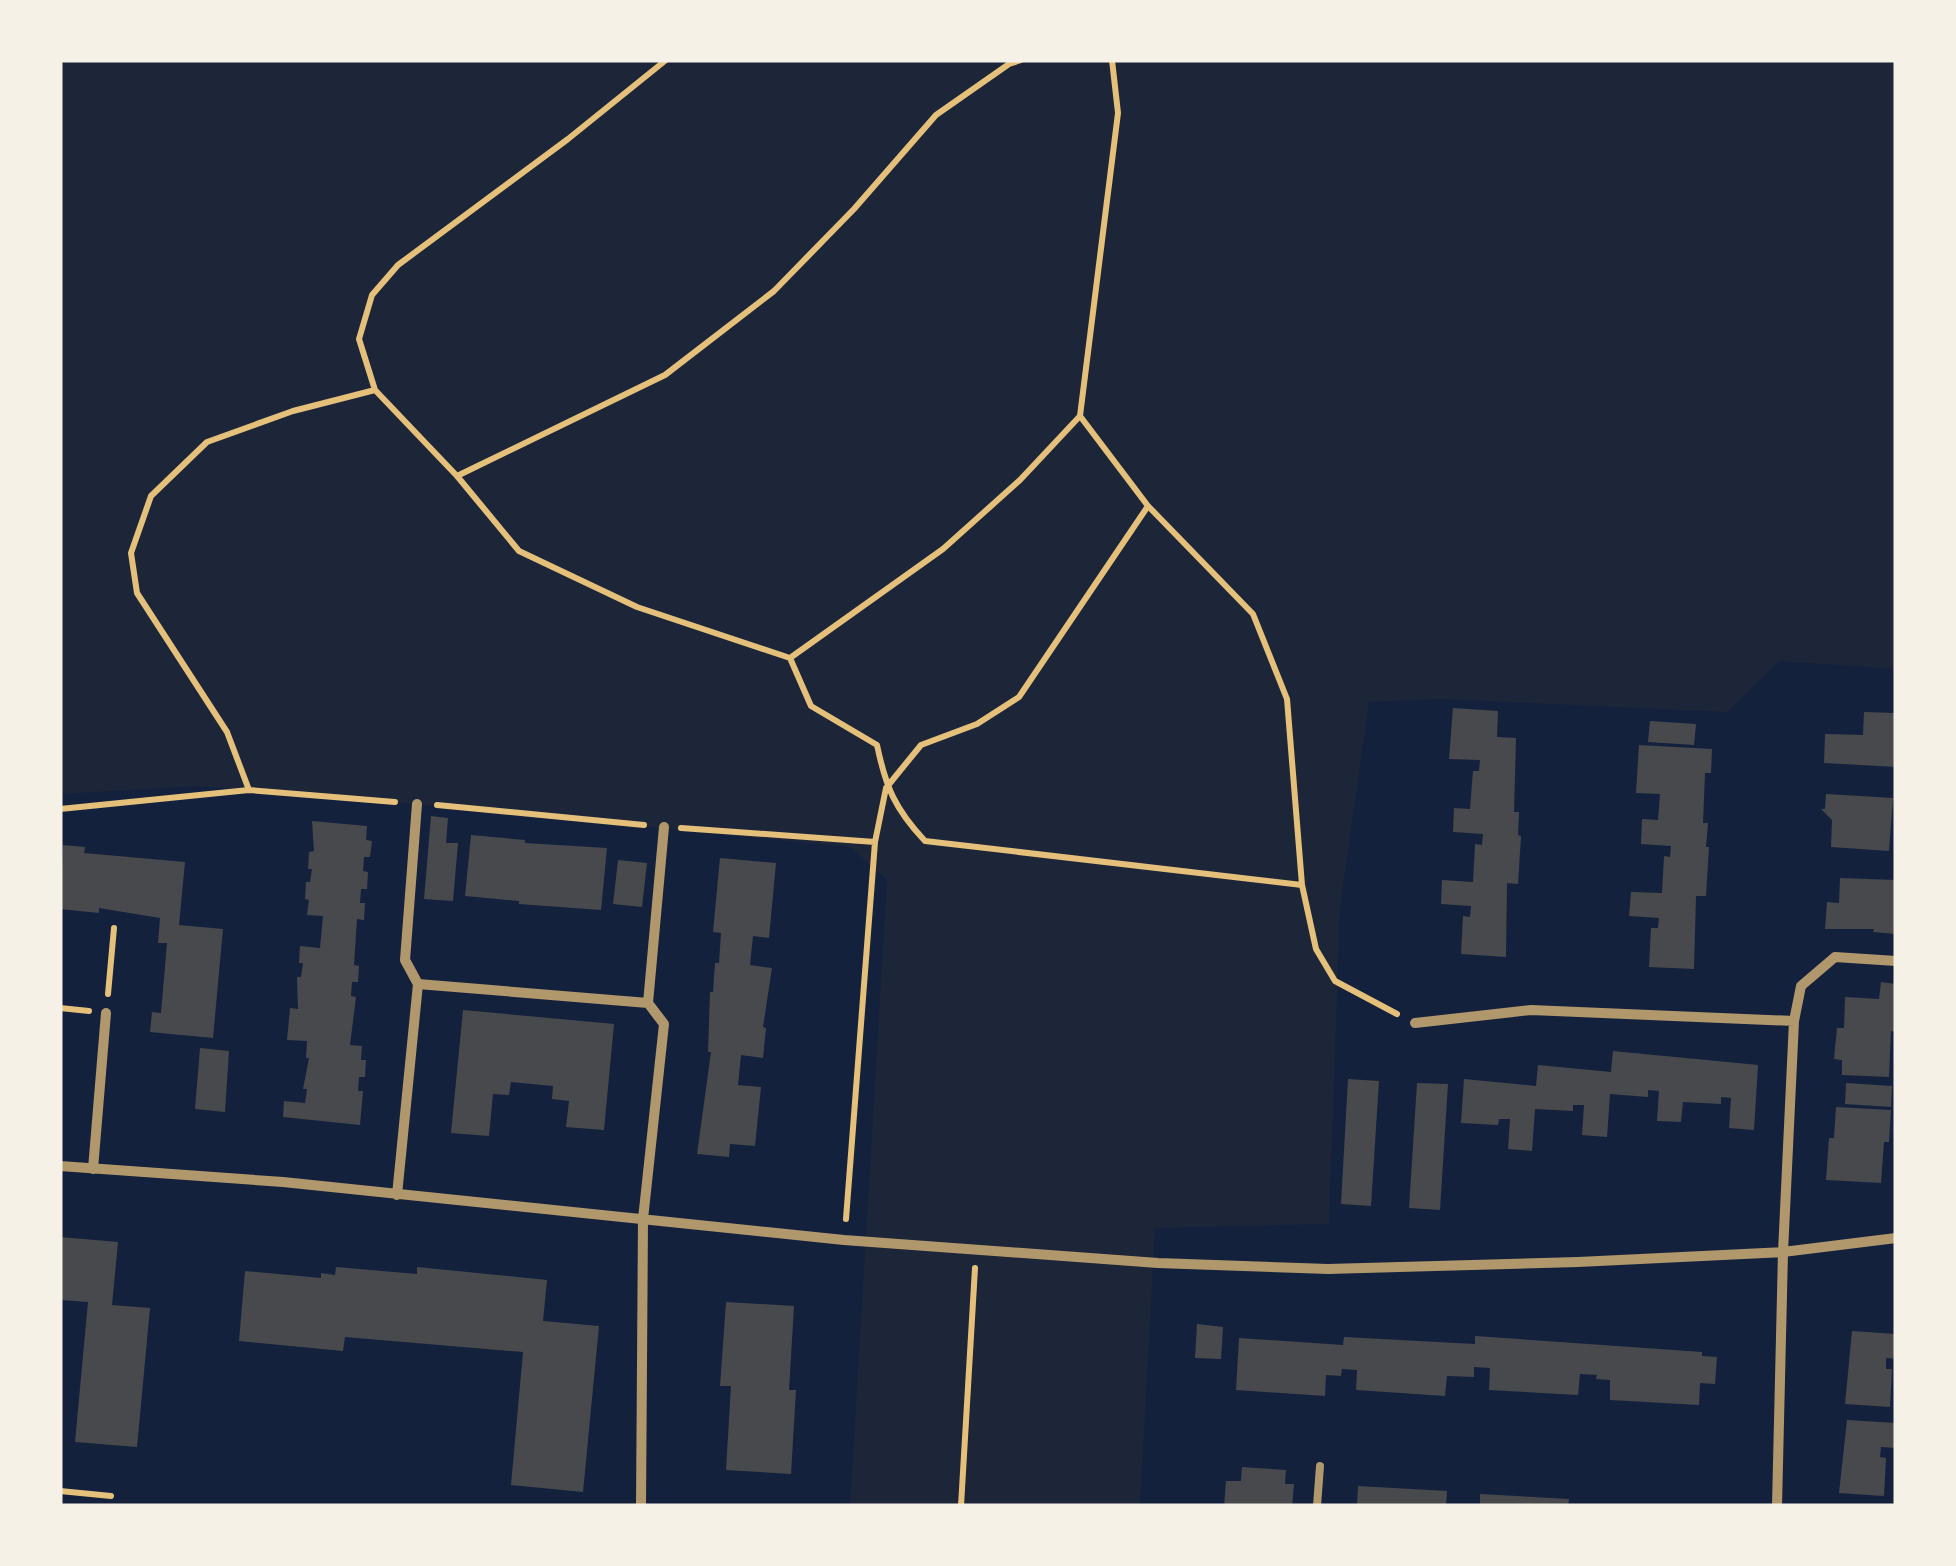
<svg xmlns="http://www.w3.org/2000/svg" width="1956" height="1566" viewBox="0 0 1956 1566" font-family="Literata,serif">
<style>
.green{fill:#1d2539}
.building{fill:#48494c}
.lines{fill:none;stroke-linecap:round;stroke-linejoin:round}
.path{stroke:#e5c07b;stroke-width:6}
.service{stroke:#b1986c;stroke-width:8}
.minor{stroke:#b1986c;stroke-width:10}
</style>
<rect width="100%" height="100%" fill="#14213d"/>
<!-- green -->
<path class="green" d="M60,60h1836v609l-117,-8 -52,51 -286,-13 -72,3 -29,205 -11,317 -174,4 -15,278h-290l37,-626 -37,-33 -433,-43 -218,-18 -139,8z"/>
<!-- building -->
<path class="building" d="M1453,708l45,3 -1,26 19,1 -2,74h5l-1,23 3,1 -3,48 -11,-1 -1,74 -45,-3 2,-38 7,1 1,-11 -30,-2 1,-24 31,2 2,-38 7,1 1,-11 -30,-2 1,-24 16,1 3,-38h6l1,-11 -31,-1z
M1864,712l32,1v54l-72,-4 1,-29 38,1z
M1650,721l46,3 -2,21 -46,-3z
M1639,745l73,4 -1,24h-6l-2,50h5l-2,24h3l-3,49h-10l-2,73 -45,-2 2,-39h7l1,-10 -30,-2 2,-24 31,1 2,-37 6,1 1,-11 -30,-2 1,-25 16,1 2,-26 -24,-1z
M1826,794l67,4 -4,53 -58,-4 1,-27 -11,-11h4z
M431,816l17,2 -2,25h12l-5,58 -29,-2z
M312,821l55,5 -1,14 6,1 -2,16h-6l-1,14 5,1 -1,17h-6l-1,14h5l-1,17 -7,-1 -3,46 5,1 -1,16h-6l-1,14 5,1 -6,48 12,1 -1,14h5l-1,17h-6l-1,14h5l-3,34 -77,-8 1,-16 21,2 2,-14h-4l6,-31h-3l1,-17 -20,-1 3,-32 8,1 -1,-32h4l2,-14h-4l1,-17 20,2 3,-32 -16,-1 2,-15 -4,-1 1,-17h4l2,-13h-4l1,-17 5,-1z
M471,835l54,5v3l82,5 -6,62 -82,-6v-3l-54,-5z
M63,845l22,2 -1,6 101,9 -6,63 44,4 -10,109 -63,-6 2,-20 9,1 6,-70h-9l2,-25 -61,-10v5l-39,-4z
M720,858l56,5 -7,75 -16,-2 -3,29 22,3 -9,59 3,1 -3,30 -22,-3 -3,30 23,2 -6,59 -25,-2 -1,13 -32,-3 14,-102h-3l2,-60h3l2,-29h4l2,-30 -8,-1z
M618,860l29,3 -5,44 -29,-3z
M1840,878l55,2 1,54 -23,-2 1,-3h-49l2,-27 12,1z
M1881,982l15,2v48l-5,-1 -2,46 -47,-2v-15l-8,-1 3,-31h7l1,-31 34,2z
M463,1010l151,14 -10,106 -38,-3 3,-26 -17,-2 1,-13 -42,-4 -2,13 -16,-1 -4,42 -38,-3z
M200,1048l29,3 -4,61 -30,-3z
M1613,1051l145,14 -4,65 -25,-2 2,-30 -10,-1v7l-38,-2 -2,20 -24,-1 2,-30 -11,-1v7l-38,-3 -3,43 -25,-2 2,-30h-11v6l-38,-2 -3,42 -24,-2 2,-30h-11l-1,6 -37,-2 3,-44 72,7 2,-21 73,7z
M1348,1079l31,2 -8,125 -30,-2z
M1417,1083l31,1 -8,126 -31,-2z
M1846,1083l46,3 -1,21 -46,-3z
M1836,1107l55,3 -2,32h-5l-3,41 -55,-3 3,-42h5z
M60,1237l58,5 -6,63 38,3 -13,139 -62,-5 13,-140 -28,-2z
M336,1267l81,7v-7l130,13 -4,41 56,5 -16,166 -72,-7 12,-133 -178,-15 -2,14 -104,-10 6,-70 76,7v-5l14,2z
M726,1302l68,4 -5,84h7l-5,84 -65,-4 5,-84h-11z
M1197,1324l26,3 -2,32 -26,-1z
M1852,1331l44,3v25l-10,-1v11h6l-2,38 -45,-3z
M1475,1336l227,16v4l15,1 -2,27 -15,-1 -1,22 -89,-5v-20l-14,-1 1,-4 -17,-1 -2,21 -89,-5 1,-22 -16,-1v10l-27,-1 -2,20 -89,-6 1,-20 -15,-1 -1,7 -15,-1 -1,21 -89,-6 3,-52 104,7 1,-8 131,7z
M1847,1420l49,3v25l-15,-1 -1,10 6,1 -2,38 -45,-3z
M1242,1467l44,3 -1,14h9l-2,22h-68l2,-25h15z
M1358,1486l89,5 -1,15h-89z
M1480,1494l89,5 -1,7h-88z"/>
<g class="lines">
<!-- path -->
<path class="path" d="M1021,60l-12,4 -73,51 -82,94 -80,82 -109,84 -208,101 62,75 118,56 153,51 21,48 66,39c9,43 18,64 48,96l377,44
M1112,60l6,53 -38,303 68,90 105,108 34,85 15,186 14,64 19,32 62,33
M375,390l82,86
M790,658l153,-109 77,-69 60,-64
M249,790l-22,-58 -90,-139 -6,-40 20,-57 56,-54 86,-31 82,-21 -16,-51 13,-44 26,-30 170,-126 98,-79
M437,805l207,20
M60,809l189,-19 146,12
M681,828l194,14
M108,994l6,-66
M60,1008l29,3
M846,1219l29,-377 11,-54 35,-43 56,-21 42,-27 129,-191
M60,1491l51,5
M961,1506l14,-238"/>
<!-- service -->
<path class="service" d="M1317,1506l3,-40"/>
<!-- minor -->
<path class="minor" d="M418,984l230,19
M1415,1023l116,-13 263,11
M60,1166l223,16 561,58 314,23 170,6 250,-7 205,-10 113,-14
M93,1169l13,-156
M397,1195l21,-211 -13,-24 12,-156
M641,1506l2,-287 21,-195 -16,-21 16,-176
M1777,1506l6,-254 11,-231 7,-35 34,-29 61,4"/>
</g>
<!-- border -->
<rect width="1956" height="1566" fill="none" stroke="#f6f1e7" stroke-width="125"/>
</svg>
